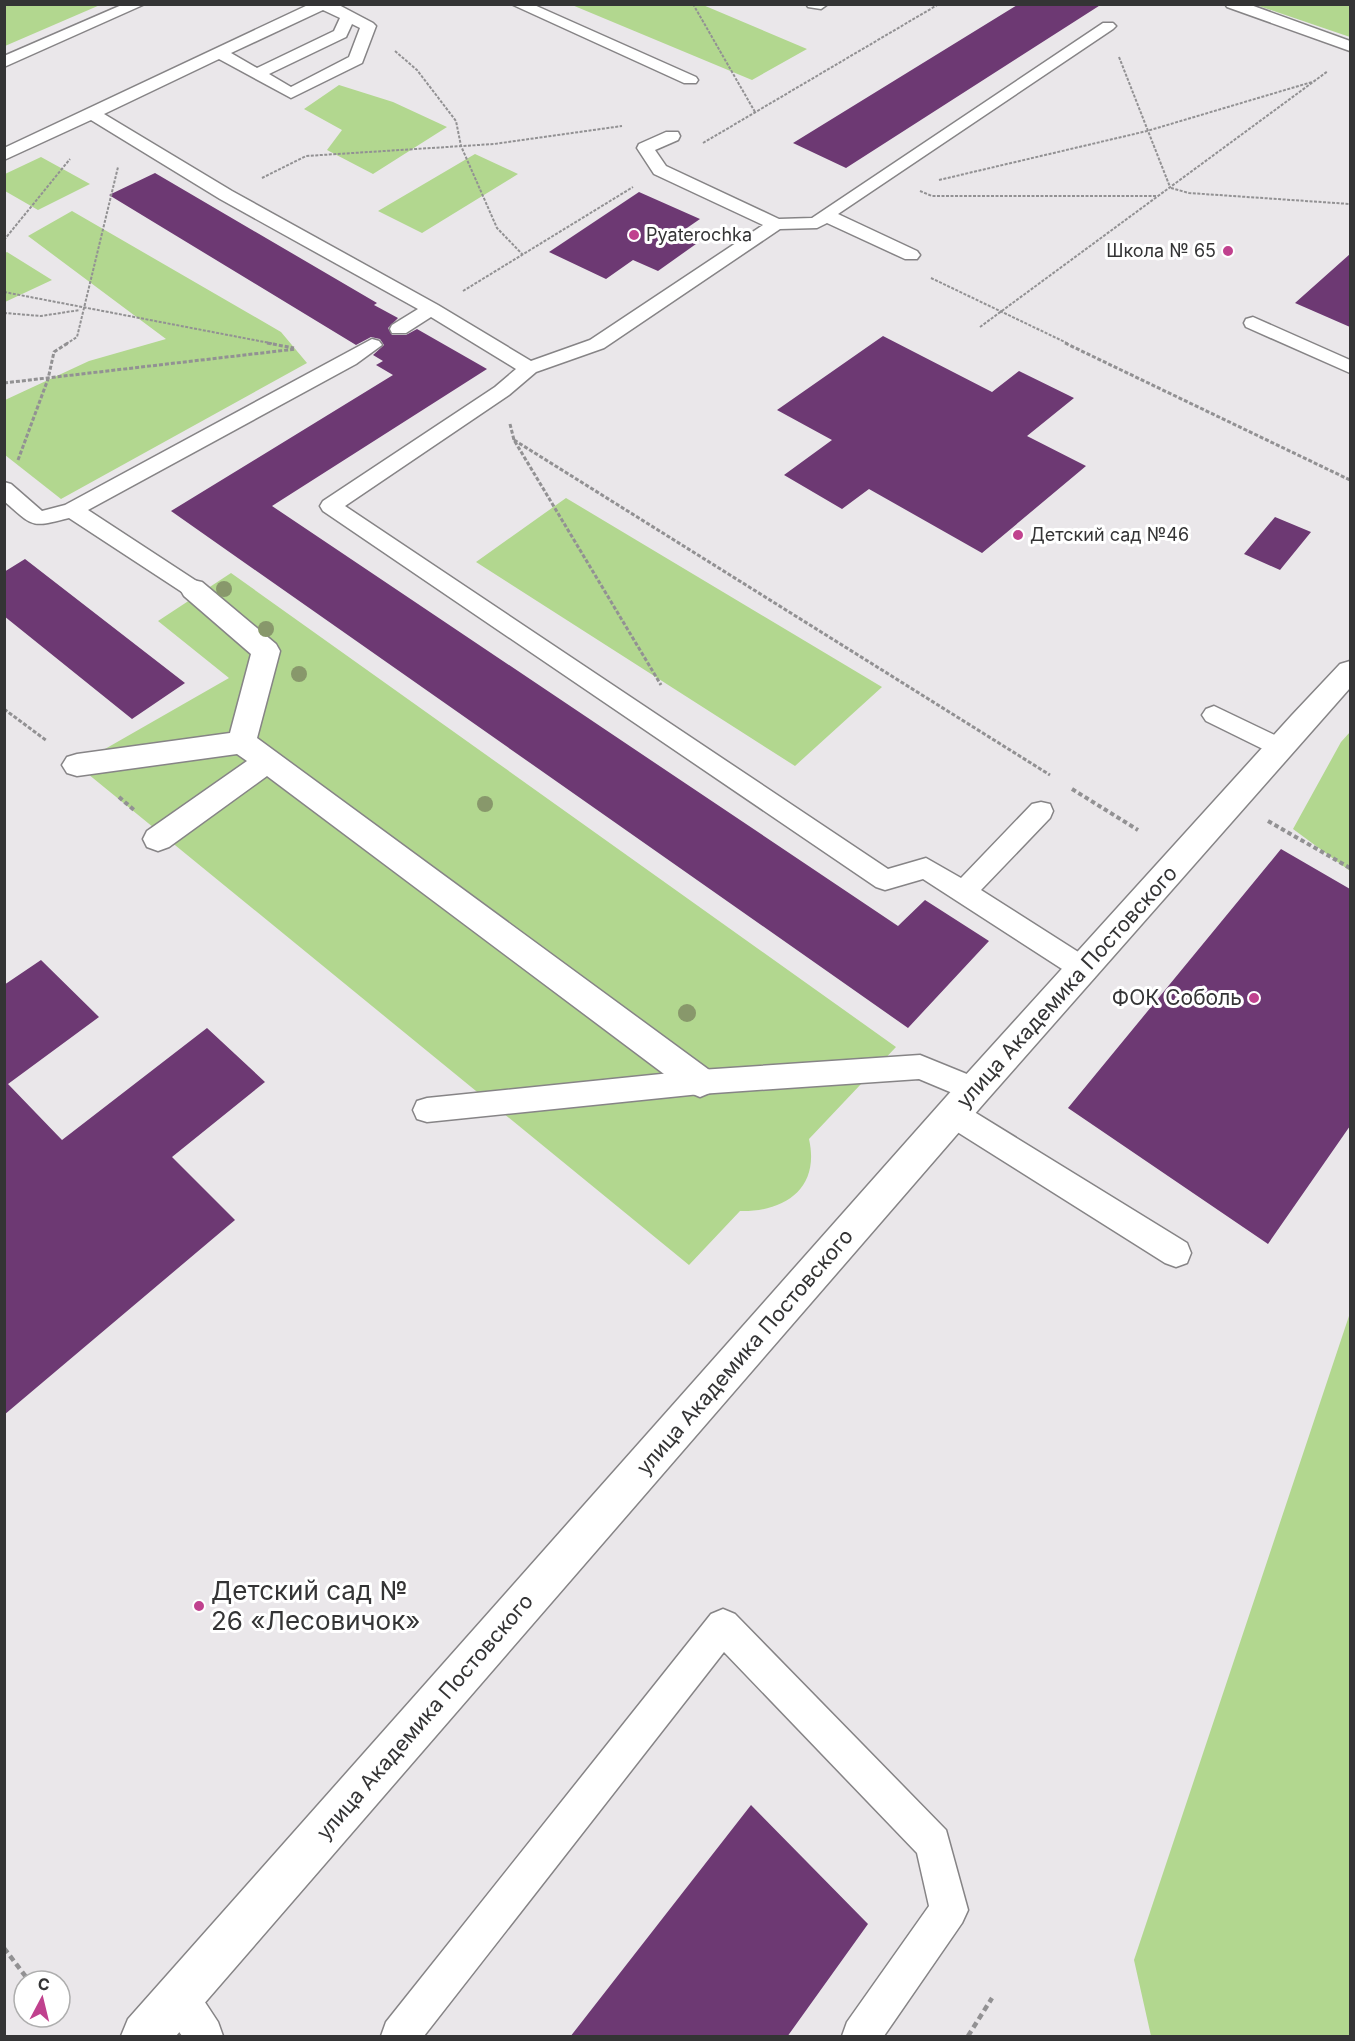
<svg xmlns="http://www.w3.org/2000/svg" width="1355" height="2041" viewBox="0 0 1355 2041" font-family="Inter,sans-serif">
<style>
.green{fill:#b2d78f}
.building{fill:#6d3973}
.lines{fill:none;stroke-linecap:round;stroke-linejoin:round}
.lane-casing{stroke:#868486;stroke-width:3}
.street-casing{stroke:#868486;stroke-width:3}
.path-far3{stroke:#929193;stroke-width:2;stroke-dasharray:3 1.5;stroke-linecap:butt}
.path-far2{stroke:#929193;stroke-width:3;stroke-dasharray:4 2;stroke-linecap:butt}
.path-far1{stroke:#929193;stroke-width:4;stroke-dasharray:4.5 3;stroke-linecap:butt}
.path{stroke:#929193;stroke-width:4.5;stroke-dasharray:6 4;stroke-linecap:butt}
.lane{fill:#fff;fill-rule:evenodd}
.street{fill:#fff;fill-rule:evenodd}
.tree{fill:#88986b}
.poi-dot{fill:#c0418e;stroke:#fff;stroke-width:2}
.labels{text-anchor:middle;stroke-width:6;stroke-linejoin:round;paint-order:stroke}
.far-poi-label{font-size:18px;fill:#343435;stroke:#fff;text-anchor:start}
.street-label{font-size:21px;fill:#343435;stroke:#fff}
.poi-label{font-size:21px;fill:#343435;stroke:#fff;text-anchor:end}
.near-poi-label{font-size:26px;fill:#343435;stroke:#fff;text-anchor:start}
</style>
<rect width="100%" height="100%" fill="#eae7ea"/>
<!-- green -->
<path class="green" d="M5,4h95v1l-95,41z
M572,5h131l104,44 -55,31z
M1256,5h94v32z
M339,85l54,17 54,25 -74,47 -46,-24 15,-20 -38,-21z
M475,154l43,20 -96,59 -44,-22z
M41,157l49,27 -52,26 -33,-19v-17z
M72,211l209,121 26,31 -246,136 -56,-44v-55l84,-39 77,-22 -138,-103z
M7,252l45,28 -47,22v-49z
M566,498l316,189 -87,79 -319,-204z
M231,573l665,474 -87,92c11,49 -23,73 -69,72l-51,54 -612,-500 152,-87 -71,-57z
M1350,732v139l-57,-42 48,-87z
M1350,1313v723h-199l-17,-76z"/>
<!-- building -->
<path class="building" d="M1019,4h83l-256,164 -53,-25z
M155,173l222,130 -3,2 24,13 -10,10 4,7h14l11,-6 70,40 -215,137 626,420 27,-26 64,41 -81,87 -737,-517 222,-136 -17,-10 7,-4 -10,-6 11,-10 -4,-6 -9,-2 -15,8 -247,-150z
M639,192l61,27 -16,11 19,9 -45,32 -25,-11 -27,19 -57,-27z
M1350,254v73l-55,-24z
M883,336l109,56 27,-21 55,27 -47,38 59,30 -104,87 -113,-64 -27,20 -58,-34 48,-35 -55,-30z
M1275,517l36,15 -31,38 -36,-16z
M25,559l160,124 -53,36 -128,-103v-44z
M1281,849l69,40v237l-82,118 -200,-136z
M41,960l58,57 -91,67 54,56 145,-112 58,54 -93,75 63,63 -231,195v-430z
M751,1805l117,119 -81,113h-217z"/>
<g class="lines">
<!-- lane casing -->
<g class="lane-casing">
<path id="lane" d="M124,4h21l-141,63v-11z
M310,4h27l36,19 3,3 -14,37 -71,35 -72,-39 -115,55 128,77 206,114 93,56 59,-21 173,-115 -109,-51 -17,-26 2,-4 27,-12h12l2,4 -2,4 -23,10 11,16 113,53 33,-1 291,-195h10l3,3 -3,3 -275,185 79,37 3,4 -3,4h-12l-78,-36 -10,5 -37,1 -176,119 -68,24 -27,23 -164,111 543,363 38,-11 35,20 71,-74 9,-2 9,2 3,7 -3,7 -69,72 113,72 4,8 -4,8 -9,3 -9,-3 -153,-99 -38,11 -9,-3 -553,-376 -3,-5 3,-5 172,-114 21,-18 -85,-52 -25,16h-14l-2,-4 2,-4 26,-16 -198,-110 -129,-79 -87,40v-12zM323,10l17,8 -6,13 -77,37 -26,-15zM352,24l8,4 -11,29 -58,30 -22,-13 77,-37z
M511,4h21l164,73 2,3 -2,3h-12z
M806,4h22l-7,5 -13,-2z
M1225,4h23l102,37v10l-123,-44z
M1253,317l97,43v13l-104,-46 -2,-4 2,-4z
M372,339l7,2 3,4 -26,19 -268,146 113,74 3,5 -3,5 -8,3 -8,-3 -116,-76c-39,10 -35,9 -65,-17v-19l7,2 31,27 23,-6z
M1214,706l73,35 4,6 -4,6 -8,3 -8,-3 -65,-32 -4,-6 4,-6z
M920,1055l64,26 4,9 -4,9 -10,3 -55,-23 -219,15 -273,28 -10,-3 -4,-9 4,-9 10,-3 273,-28z
M953,1102l10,3 224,138 4,10 -4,10 -11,4 -11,-4 -222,-140 -4,-9 4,-9z
M723,1609l12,5 211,216 22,80 -6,13 -78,113h-42l5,-14 82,-116 -12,-53 -193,-201 -300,384h-43l5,-14 325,-408z
M179,1979l14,5 25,38 5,14h-41l-17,-24 -5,-14 5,-14z"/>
</g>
<!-- street casing -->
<g class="street-casing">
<path id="street" d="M193,580l9,2 74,62 4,7 -23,87 455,334 5,10 -5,10 -12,5 -12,-5 -421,-316 -98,71 -11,4 -11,-4 -4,-8 4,-8 100,-70 -10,-7 -160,22 -10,-3 -5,-8 5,-8 10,-3 153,-21 21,-79 -67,-58 -4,-7 4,-7z
M1350,661v27l-364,413 -810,935h-55l7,-17 834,-940 330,-364 48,-51z"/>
</g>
<!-- path-far3 -->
<path class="path-far3" d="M693,4l62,108
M395,51l22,19 39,51 5,25 36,82 26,27
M1119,57l51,130
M703,143l236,-139
M262,178l44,-22 188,-12 128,-18
M939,180l208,-49 165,-49
M1171,188l18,5 161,11
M920,191l12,5h225
M4,240l66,-81
M931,278l138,66
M463,291l170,-104
M4,292l271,52
M4,313l37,3 39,-6
M980,327l348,-256
M66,344l11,-7 41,-170"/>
<!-- path-far2 -->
<path class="path-far2" d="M267,343l27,5
M1065,343l285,137
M4,383l292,-34
M510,424l4,16 147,245
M514,440l536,335
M18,460l30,-81 6,-27 14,-9
M4,709l43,32"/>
<!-- path-far1 -->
<path class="path-far1" d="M1072,789l66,41
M119,797l15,13
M1268,821l82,47"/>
<!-- path -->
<path class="path" d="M4,1948l25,33
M968,2036l24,-38"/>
<!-- lane -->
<use href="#lane" class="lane"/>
<!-- street -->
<use href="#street" class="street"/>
</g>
<!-- trees -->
<g class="tree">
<circle cx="224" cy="589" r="8"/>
<circle cx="266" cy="629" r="8"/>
<circle cx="299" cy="674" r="8"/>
<circle cx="485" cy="804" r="8"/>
<circle cx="687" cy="1013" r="9"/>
</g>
<!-- markers -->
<g class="poi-dot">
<circle cx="634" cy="235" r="6"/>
<circle cx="1228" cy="251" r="6"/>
<circle cx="1018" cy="535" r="6"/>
<circle cx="1254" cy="998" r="6"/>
<circle cx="199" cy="1606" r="6"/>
</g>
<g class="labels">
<!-- far-poi labels -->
<g class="far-poi-label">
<text x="646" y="241">Pyaterochka</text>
<text x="1216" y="257" text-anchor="end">Школа № 65</text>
<text x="1030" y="541">Детский сад №46</text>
</g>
<!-- street labels -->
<g class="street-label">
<text transform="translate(1067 987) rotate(-48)" y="7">улица Академика Постовского</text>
<text transform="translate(745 1352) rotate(-49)" y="7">улица Академика Постовского</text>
<text transform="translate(425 1717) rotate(-49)" y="7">улица Академика Постовского</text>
</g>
<!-- poi labels -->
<g class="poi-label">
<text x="1242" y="1005">ФОК Соболь</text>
</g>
<!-- near-poi labels -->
<g class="near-poi-label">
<text x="211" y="1600">Детский сад №<tspan x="211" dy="30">26 «Лесовичок»</tspan></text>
</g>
</g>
<!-- border -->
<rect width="1355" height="2041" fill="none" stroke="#343435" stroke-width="12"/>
<!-- north arrow -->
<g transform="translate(42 1999) rotate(7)"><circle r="28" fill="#ffffff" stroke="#aeaeae" stroke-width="1.5"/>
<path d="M0-4.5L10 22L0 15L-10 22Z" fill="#c0418e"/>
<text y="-9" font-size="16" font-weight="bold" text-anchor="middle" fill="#343435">С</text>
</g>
</svg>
